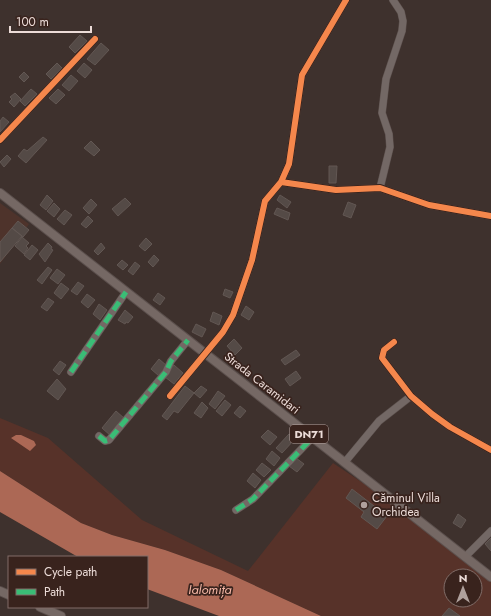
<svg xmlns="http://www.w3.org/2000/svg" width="491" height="616" viewBox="0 0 491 616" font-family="Jost,sans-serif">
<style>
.built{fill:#4e332b}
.green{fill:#573229;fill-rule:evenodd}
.water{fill:#ac6855}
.building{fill:#544a46;stroke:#625753}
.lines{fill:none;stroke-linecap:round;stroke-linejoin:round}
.minor-casing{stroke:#5c504d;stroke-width:8}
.major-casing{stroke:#5c504d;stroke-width:10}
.minor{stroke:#736865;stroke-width:7}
.major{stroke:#756864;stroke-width:8}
.quiet{stroke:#3abd76;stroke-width:5;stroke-dasharray:10 5;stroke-linecap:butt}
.cycleway-casing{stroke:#39231d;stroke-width:8}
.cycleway{stroke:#f5874c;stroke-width:6}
.poi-dot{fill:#afa09c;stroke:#39231d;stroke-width:1.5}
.labels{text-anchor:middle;stroke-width:3.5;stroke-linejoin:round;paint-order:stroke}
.shield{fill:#39231d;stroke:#b6a4a0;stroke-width:1}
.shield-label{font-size:11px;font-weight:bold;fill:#ecdcd8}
.street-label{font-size:12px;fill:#ecdcd8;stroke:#39231d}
.poi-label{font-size:12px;fill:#ecdcd8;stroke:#39231d;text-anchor:start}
.water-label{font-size:13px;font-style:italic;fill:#f7b8a7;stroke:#39231d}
</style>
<rect width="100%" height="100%" fill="#3e312d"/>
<!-- built -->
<path class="built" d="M0,203l29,21 -29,40z"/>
<!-- green -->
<path class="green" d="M0,418l48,20 94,82 106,51 85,-108 129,86 29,24v43h-170l-100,-46 -56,-20 -53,-15 -31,-12 -81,-52zM451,576h24v24h-24z"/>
<!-- water -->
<path class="water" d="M16,435h5l13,6 2,4 -6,6 -19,-13z
M0,471l81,52 31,12 53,15 56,20 100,46h-102l-72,-27v-32h-69l-78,-45z"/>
<!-- building -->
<path class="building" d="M80,35l7,6 -12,12 -6,-6z
M101,43l8,7 -14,15 -8,-6z
M57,63l5,5 -11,11 -5,-5z
M84,63l8,7 -7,8 -8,-7z
M24,72l5,5 -5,5 -5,-5z
M71,75l7,6 -9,10 -7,-6z
M31,89l6,5 -12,12 -5,-5z
M58,89l7,6 -9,9 -7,-6z
M15,93l6,6 -7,8 -5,-5 3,-3 -2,-2z
M3,117l6,5 -9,10v-11z
M43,137l4,3 -21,23 -8,-7 6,-7 3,2z
M91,141l9,9 -6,6 -10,-8z
M7,155l4,4 -7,8 -4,-5z
M329,166h8l-1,17h-7z
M47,195l6,6 -7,9 -6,-5z
M280,195l11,7 -4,6 -10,-8z
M125,198l6,6 -13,12 -6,-7z
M91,199l6,6 -8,9 -6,-6z
M348,202l8,3 -5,13 -8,-3z
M54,203l6,6 -6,8 -7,-6z
M277,208l13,5 -2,7 -14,-6z
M65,210l7,5 -8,10 -7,-6z
M88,216l5,5 -7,7 -5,-4z
M18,221l11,9 -6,7 -11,-9z
M12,228l10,8 -22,26v-20z
M22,237l7,6 -3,3 2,2 -4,6 -9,-8z
M146,238l6,6 -7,7 -6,-5z
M48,243l4,4 -1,2 2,1 -8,12 -6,-8z
M101,243l4,5 -7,7 -4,-4z
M32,245l6,5 -8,10 -6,-5z
M154,255l5,5 -6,7 -5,-5z
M122,260l6,5 -5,5 -6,-5z
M135,262l5,4 -7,9 -5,-4z
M48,267l4,3 -10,14 -5,-4z
M57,269l8,6 -7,9 -8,-6z
M78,282l6,4 -7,9 -6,-4z
M61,283l8,6 -8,10 -7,-6z
M225,289l8,3 -3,6 -7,-3z
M158,293l7,5 -5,7 -7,-5z
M87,294l8,6 -7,8 -7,-6z
M48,298l6,4 -7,9 -6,-4z
M99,304l8,6 -7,10 -7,-6z
M246,306l8,6 -5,8 -8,-5z
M125,310l8,7 -5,6 -2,-1 -1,2 -7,-4z
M213,312l9,4 -3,9 -9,-4z
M196,324l10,5 -4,8 -10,-5z
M234,339l8,9 -7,7 -8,-9z
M296,350l4,5 -15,10 -4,-5z
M159,359l8,7 -8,10 -8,-7z
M60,361l6,4 -7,10 -6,-5z
M174,365l9,8 -9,11 -9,-7z
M296,371l5,7 -11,8 -5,-7z
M57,379l9,10 -8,11 -11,-9z
M185,386l9,7 -16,20 -4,-2 -7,9 -5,-4z
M201,386l6,4 -7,8 -6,-5z
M218,391l7,5 -10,13 -6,-5z
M225,400l6,5 -9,11 -6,-5z
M202,402l6,6 -7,10 -7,-5z
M240,406l6,5 -6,7 -6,-5z
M116,411l9,8 -14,17 -9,-8z
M268,430l9,7 -7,8 -9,-8z
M289,434l6,5 -13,14 -6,-5z
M272,451l8,7 -6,8 -8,-7z
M296,458l8,6 -7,8 -8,-6z
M262,463l9,7 -7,7 -8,-7z
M253,473l8,7 -6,8 -8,-7z
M352,489l35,27 -10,13 -16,-12 3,-5 -18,-14z
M458,514l8,6 -5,8 -8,-5z
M491,538v13l-6,-7z
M449,608l11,8h-18z"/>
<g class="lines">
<!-- minor casing -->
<g class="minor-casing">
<path id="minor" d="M0,140l95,-101
M281,182l55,8 44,-2 49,17 62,11
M380,188l10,-41 -1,-13 -7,-21 4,-34 16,-48 1,-10 -2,-9 -8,-12
M394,342l-10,8 -2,8 29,38 21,18 18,13 41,23
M71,372l55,-80
M170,396l53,-64 10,-17 19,-55 13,-59 16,-19 8,-18 13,-89 44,-75
M99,436l6,5 4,-1 57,-68 5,-11 17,-21
M345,462l34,-41 32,-25
M236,510l17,-11 60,-62
M465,557l26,-26"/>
</g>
<!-- major casing -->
<g class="major-casing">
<path id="major" d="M0,193l491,384
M0,591l9,4
M40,607l21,9"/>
</g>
<!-- minor -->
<use href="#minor" class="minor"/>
<!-- major -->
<use href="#major" class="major"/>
<!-- quiet -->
<path class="quiet" d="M71,372l55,-80
M99,436l6,5 4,-1 57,-68 5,-11 17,-21
M236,510l17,-11 60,-62"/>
<!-- cycleway casing -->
<g class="cycleway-casing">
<path id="cycleway" d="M0,140l95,-101
M281,182l55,8 44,-2 49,17 62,11
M394,342l-10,8 -2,8 29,38 21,18 18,13 41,23
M170,396l53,-64 10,-17 19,-55 13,-59 16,-19 8,-18 13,-89 44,-75"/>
</g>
<!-- cycleway -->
<use href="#cycleway" class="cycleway"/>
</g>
<!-- markers -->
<circle class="poi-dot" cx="364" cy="505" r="4"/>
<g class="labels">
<!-- shield labels -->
<rect class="shield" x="290" y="425" width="38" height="18" rx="3"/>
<g class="shield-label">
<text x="309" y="438">DN71</text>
</g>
<!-- street labels -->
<g class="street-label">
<text transform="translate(262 383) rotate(38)" y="4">Strada Caramidari</text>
</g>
<!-- poi labels -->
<g class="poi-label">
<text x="372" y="502">Căminul Villa<tspan x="372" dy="14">Orchidea</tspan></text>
</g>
<!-- water labels -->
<g class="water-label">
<text x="210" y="594">Ialomița</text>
</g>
</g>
<!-- legend -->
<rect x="8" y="556" width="140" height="52" fill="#39231d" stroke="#816d68"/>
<rect x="16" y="569" width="20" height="6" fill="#f5874c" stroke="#816d68"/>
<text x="44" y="576" font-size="12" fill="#ecdcd8">Cycle path</text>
<rect x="16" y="589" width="20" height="6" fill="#3abd76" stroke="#816d68"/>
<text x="44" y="596" font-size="12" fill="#ecdcd8">Path</text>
<!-- north arrow -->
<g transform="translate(463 588)"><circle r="19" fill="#39231d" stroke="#816d68"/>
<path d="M0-3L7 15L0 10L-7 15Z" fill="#afa09c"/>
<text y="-6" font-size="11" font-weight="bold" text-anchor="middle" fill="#ecdcd8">N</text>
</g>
<!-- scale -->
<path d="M10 26v6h81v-6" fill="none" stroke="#ecdcd8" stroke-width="2"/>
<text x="16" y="26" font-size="12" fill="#ecdcd8" stroke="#39231d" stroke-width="3" paint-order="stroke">100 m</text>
</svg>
